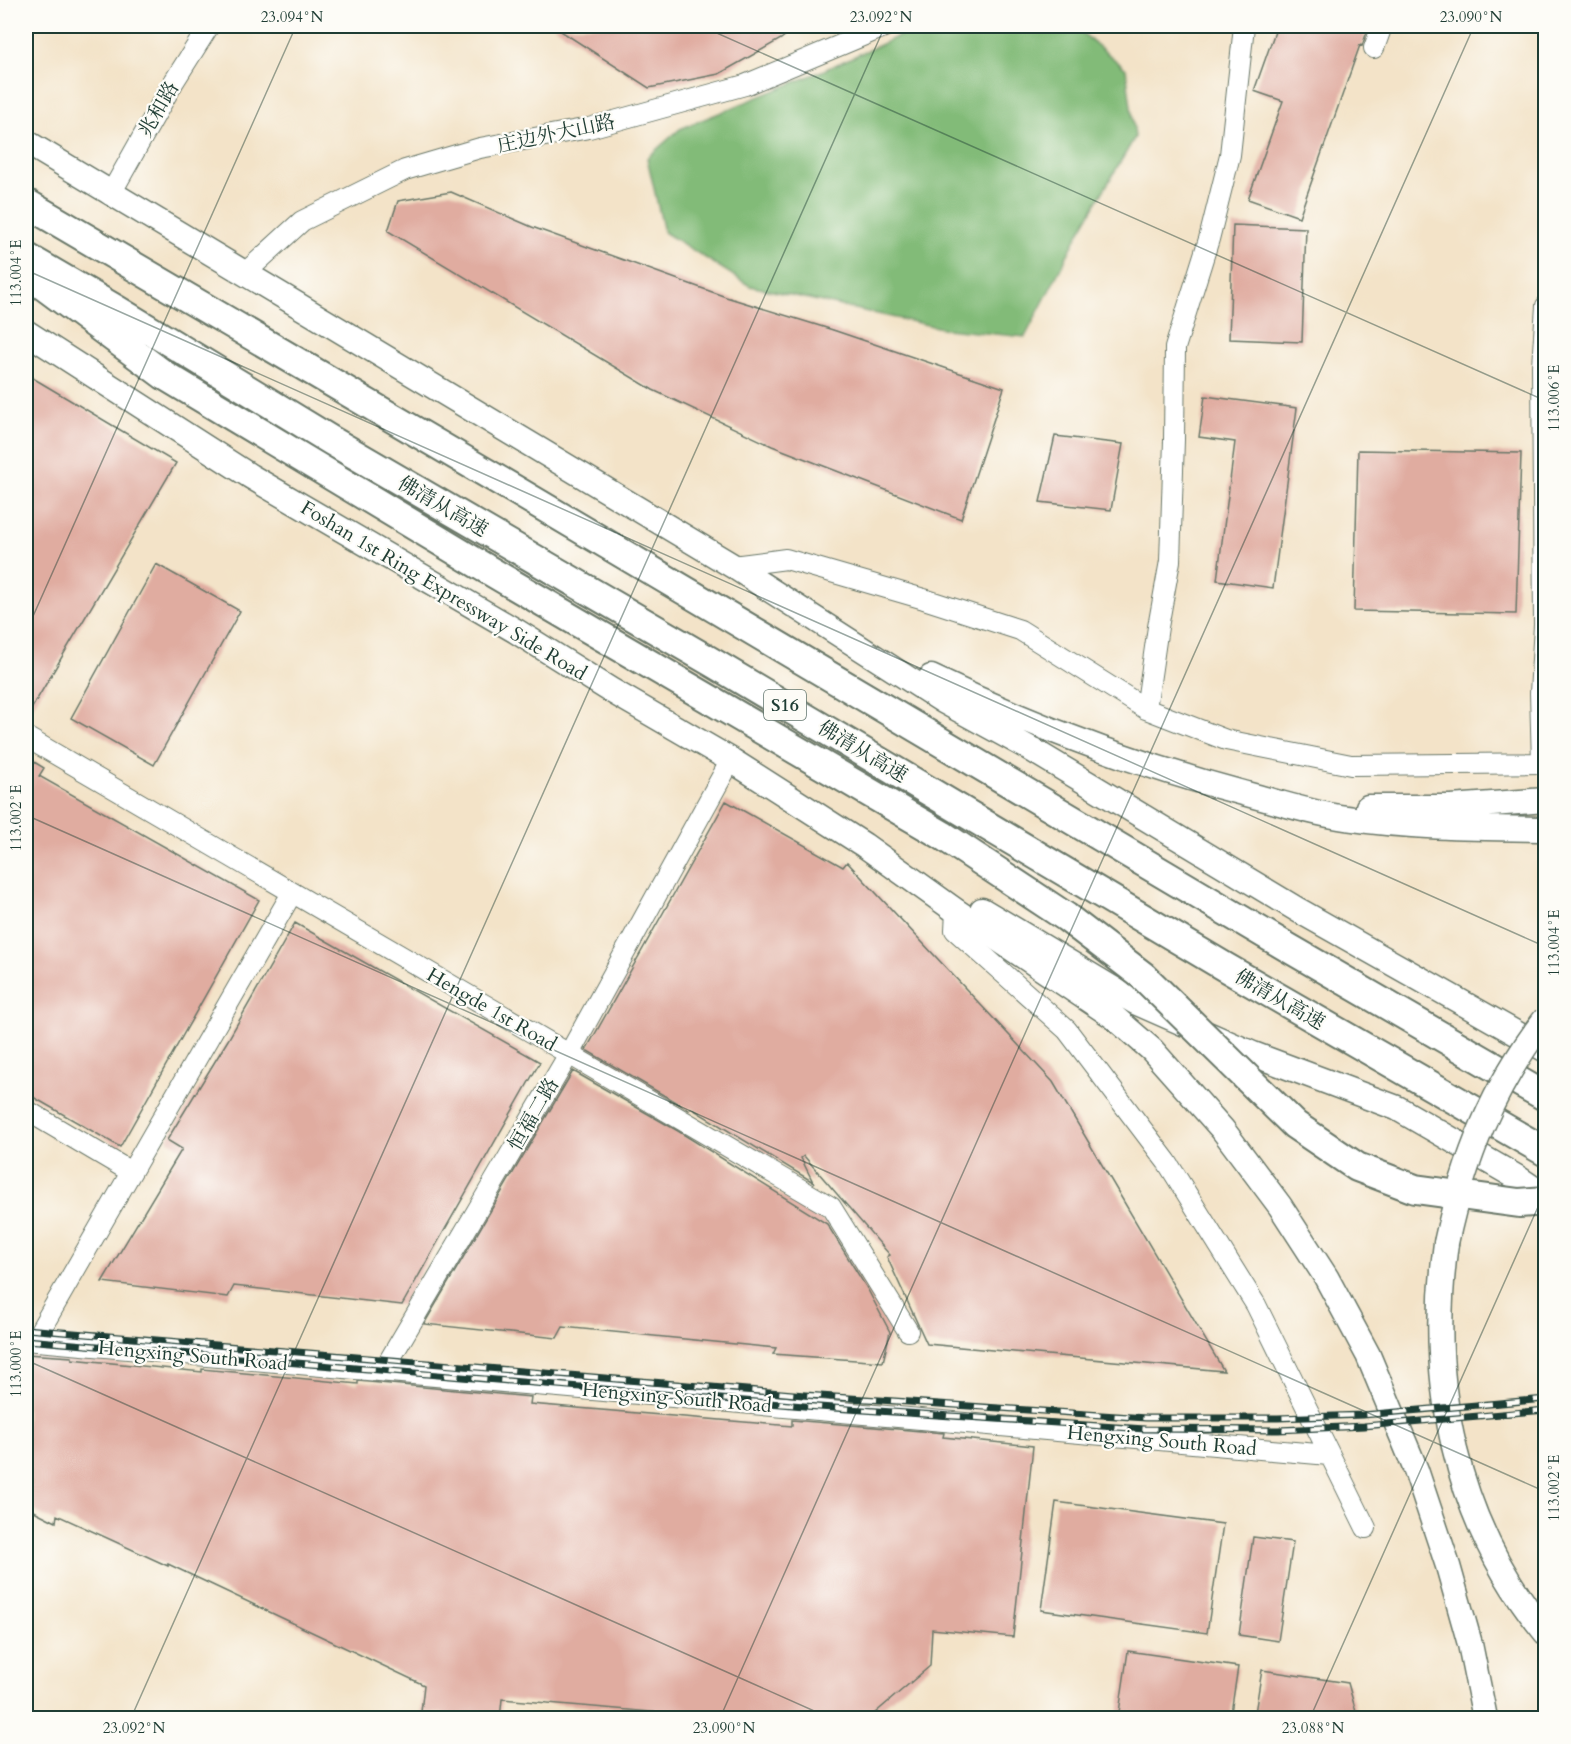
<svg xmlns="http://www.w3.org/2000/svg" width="1571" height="1744" viewBox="0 0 1571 1744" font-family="Cardo,'Noto Serif SC',serif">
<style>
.forest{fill:#82bb78;stroke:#507c56;stroke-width:1.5}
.building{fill:#e0aca0}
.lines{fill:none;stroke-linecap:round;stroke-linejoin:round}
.minor-casing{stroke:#697768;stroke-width:22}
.major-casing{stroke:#697768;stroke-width:27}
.highway-casing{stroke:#697768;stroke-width:32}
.minor{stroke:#fff;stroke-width:20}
.major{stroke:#fff;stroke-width:24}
.highway{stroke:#fff;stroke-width:28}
.rail-casing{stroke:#1f3d34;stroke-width:7}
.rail{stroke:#fdfcf7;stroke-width:4.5;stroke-dasharray:14;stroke-linecap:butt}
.major-bridge-casing{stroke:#697768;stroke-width:27;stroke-linecap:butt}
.highway-bridge-casing{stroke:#697768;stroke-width:32;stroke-linecap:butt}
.major-bridge{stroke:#fff;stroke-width:24}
.highway-bridge{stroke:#fff;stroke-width:28}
.ticks{fill:none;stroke:#1f3d34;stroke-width:1.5;stroke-opacity:0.45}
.labels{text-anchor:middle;stroke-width:4.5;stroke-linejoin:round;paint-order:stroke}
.shield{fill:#fdfcf7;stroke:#62766e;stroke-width:1.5}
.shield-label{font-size:18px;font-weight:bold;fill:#1f3d34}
.street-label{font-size:20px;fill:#1f3d34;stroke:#fdfcf7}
.neatline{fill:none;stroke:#1f3d34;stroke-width:2}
.ticks-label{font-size:15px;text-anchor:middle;fill:#1f3d34}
</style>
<rect width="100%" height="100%" fill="#fdfcf7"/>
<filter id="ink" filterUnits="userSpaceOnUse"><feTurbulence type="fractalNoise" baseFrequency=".0167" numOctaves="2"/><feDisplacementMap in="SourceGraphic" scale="12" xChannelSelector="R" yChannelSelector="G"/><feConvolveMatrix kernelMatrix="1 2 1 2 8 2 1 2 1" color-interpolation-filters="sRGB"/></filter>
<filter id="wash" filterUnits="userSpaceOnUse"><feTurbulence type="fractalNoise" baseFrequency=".008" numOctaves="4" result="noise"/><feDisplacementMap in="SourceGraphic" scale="24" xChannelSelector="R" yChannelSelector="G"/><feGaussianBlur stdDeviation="1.35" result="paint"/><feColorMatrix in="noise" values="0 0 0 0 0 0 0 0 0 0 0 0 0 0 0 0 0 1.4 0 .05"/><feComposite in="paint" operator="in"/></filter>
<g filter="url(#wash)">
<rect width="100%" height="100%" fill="#f3e3c8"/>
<!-- forest -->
<path class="forest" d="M921,26h153l52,43 9,68 -54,92 -56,108 -79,-8 -196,-43 -86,-54 -17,-74 33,-29 142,-58z"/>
<g id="blocks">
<!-- building -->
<path class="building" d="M553,26h244l-16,13 -62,35 -70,14z
M1277,26h92l-7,20 -2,-1 -61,172 -51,-18 35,-98 -29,-10z
M451,192l81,35 194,70 107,33 171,58 -43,131 -189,-73 -119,-56 -265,-159 10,-30z
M1233,225l73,3 -4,114 -73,-3z
M26,374l150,89 -150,255z
M1205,396l92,12 -24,180 -56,-8 18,-138 -36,-5z
M1055,436l68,8 -12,66 -71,-8z
M1358,450l163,3 -5,161 -162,-3z
M156,564l84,47 -86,154 -83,-47z
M26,757l18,11 -5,8 220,124 -139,247 -94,-54z
M726,801l117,66 4,-5 206,220 171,289 -297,-27 -40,-87 3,-2 -86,-99 -3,2 12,24 -122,-74 -2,2 -103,-60z
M295,923l245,139 -138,243 -168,-19 -6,11 -126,-15 80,-133 -15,-9 61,-100z
M573,1071l105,60 149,93 41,66 22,42 -7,30 -110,-8 3,-6 -213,-21 -6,11 -133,-14z
M26,1354l46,3v2l130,13v-3l156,15v-3l173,16 -1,7 262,22v-6l152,13 -1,4 90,9 -20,191 -81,-8 -2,37 -62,53h-136l-230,-20 -2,20 -79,-7 3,-27 -256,-121v2l-111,-51 -1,7 -30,-15z
M1056,1502l167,22 -16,109 -166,-23z
M1253,1537l40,5 -15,99 -39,-6z
M1128,1651l110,16 -8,52h-112z
M1262,1670l86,13 10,36h-104z"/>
</g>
</g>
<g filter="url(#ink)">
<use href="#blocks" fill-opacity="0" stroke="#697768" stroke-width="1.5"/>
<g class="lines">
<!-- minor casing -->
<g class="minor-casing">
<path id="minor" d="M1374,48l8,-22
M110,195l63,-112 36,-57
M245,273l57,-52 103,-51 75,-22 109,-20 156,-43 141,-59
M733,566l53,-7 138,40 96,31 126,79 80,31 125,25 195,-2
M1146,709l12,-82 12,-66 4,-121 1,-92 34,-109 21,-84 14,-129
M26,737l805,470 77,124
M1542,763l-2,-70 4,-68 -2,-259 4,-60
M956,911l-1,19 112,100 100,132 89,143 110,223
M26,1110l105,62
M26,1340l1303,115
M34,1341l258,-448
M383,1371l186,-317 162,-294"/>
</g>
<!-- major casing -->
<g class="major-casing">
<path id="major" d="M26,142l707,424 210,135 86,47 269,162 248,140
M26,332l224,144 266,155 96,60 119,69 133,85 92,66 158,106 38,33 71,80 57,76 46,71 42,78 48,115 32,96 22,78 15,74
M931,677c103,50 212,90 323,119 31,8 61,18 92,22 66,10 133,10 200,11
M1368,807h83l95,-7
M982,910l153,92 118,52 144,54 121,70 28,19
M1446,1243c-19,140 9,280 100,390"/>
</g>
<!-- highway casing -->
<g class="highway-casing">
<path id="highway" d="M26,203l491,288 770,456 259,150
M26,257l91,53 215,131 383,223 510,303 321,185
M44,286l120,89 321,193"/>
</g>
<!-- minor -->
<use href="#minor" class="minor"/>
<!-- major -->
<use href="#major" class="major"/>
<!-- highway -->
<use href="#highway" class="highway"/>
<!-- rail casing -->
<g class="rail-casing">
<path id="rail" d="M26,1329l779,66 341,23h132l85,-3 183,-16
M26,1340l778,66 341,23 133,1 86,-4 182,-16"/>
</g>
<!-- rail -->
<use href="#rail" class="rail"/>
<!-- major-bridge casing -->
<g class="major-bridge-casing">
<path id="major-bridge" d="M1446,1243c18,-84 47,-157 100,-225"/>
</g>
<!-- highway-bridge casing -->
<g class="highway-bridge-casing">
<path id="highway-bridge" d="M485,568l457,267 124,82 77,59 152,149 62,42 58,22 104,14 27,-2"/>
</g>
<!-- major-bridge -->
<use href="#major-bridge" class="major-bridge"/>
<!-- highway-bridge -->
<use href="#highway-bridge" class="highway-bridge"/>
</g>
</g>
<!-- ticks -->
<path class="ticks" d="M701,26l845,375M26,270l1520,677M26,632l270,-606M26,815l1520,677M26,1360l804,358M131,1718l754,-1692M720,1718l754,-1692M1310,1718l236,-529"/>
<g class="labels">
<!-- shield labels -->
<rect class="shield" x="764" y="690" width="42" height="30" rx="4.5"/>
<g class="shield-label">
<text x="785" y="711">S16</text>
</g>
<!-- street labels -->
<g class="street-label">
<text transform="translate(158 109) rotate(-60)" y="7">兆和路</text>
<text transform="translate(556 133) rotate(-12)" y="7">庄边外大山路</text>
<text transform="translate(443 506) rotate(30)" y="7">佛清从高速</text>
<text transform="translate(444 590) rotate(31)" y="7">Foshan 1st Ring Expressway Side Road</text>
<text transform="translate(863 751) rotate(31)" y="7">佛清从高速</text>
<text transform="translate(1280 999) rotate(30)" y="7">佛清从高速</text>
<text transform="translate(492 1009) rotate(30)" y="7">Hengde 1st Road</text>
<text transform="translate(533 1114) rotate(-60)" y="7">恒福二路</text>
<text transform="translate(193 1355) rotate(5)" y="7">Hengxing South Road</text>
<text transform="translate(677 1397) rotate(5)" y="7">Hengxing South Road</text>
<text transform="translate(1162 1440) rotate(5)" y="7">Hengxing South Road</text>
</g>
</g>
<!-- margin -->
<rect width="1571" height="1744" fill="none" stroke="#fdfcf7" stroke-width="66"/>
<rect x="33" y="33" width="1505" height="1678" class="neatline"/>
<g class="ticks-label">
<text x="292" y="22">23.094°N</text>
<text x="881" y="22">23.092°N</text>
<text x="1471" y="22">23.090°N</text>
<text transform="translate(16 273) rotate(-90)" y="5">113.004°E</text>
<text transform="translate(1554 398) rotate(-90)" y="5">113.006°E</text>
<text transform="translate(16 818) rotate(-90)" y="5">113.002°E</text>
<text transform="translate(1554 943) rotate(-90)" y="5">113.004°E</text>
<text transform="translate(16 1364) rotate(-90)" y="5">113.000°E</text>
<text transform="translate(1554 1488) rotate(-90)" y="5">113.002°E</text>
<text x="134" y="1733">23.092°N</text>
<text x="724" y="1733">23.090°N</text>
<text x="1313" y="1733">23.088°N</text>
</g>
</svg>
